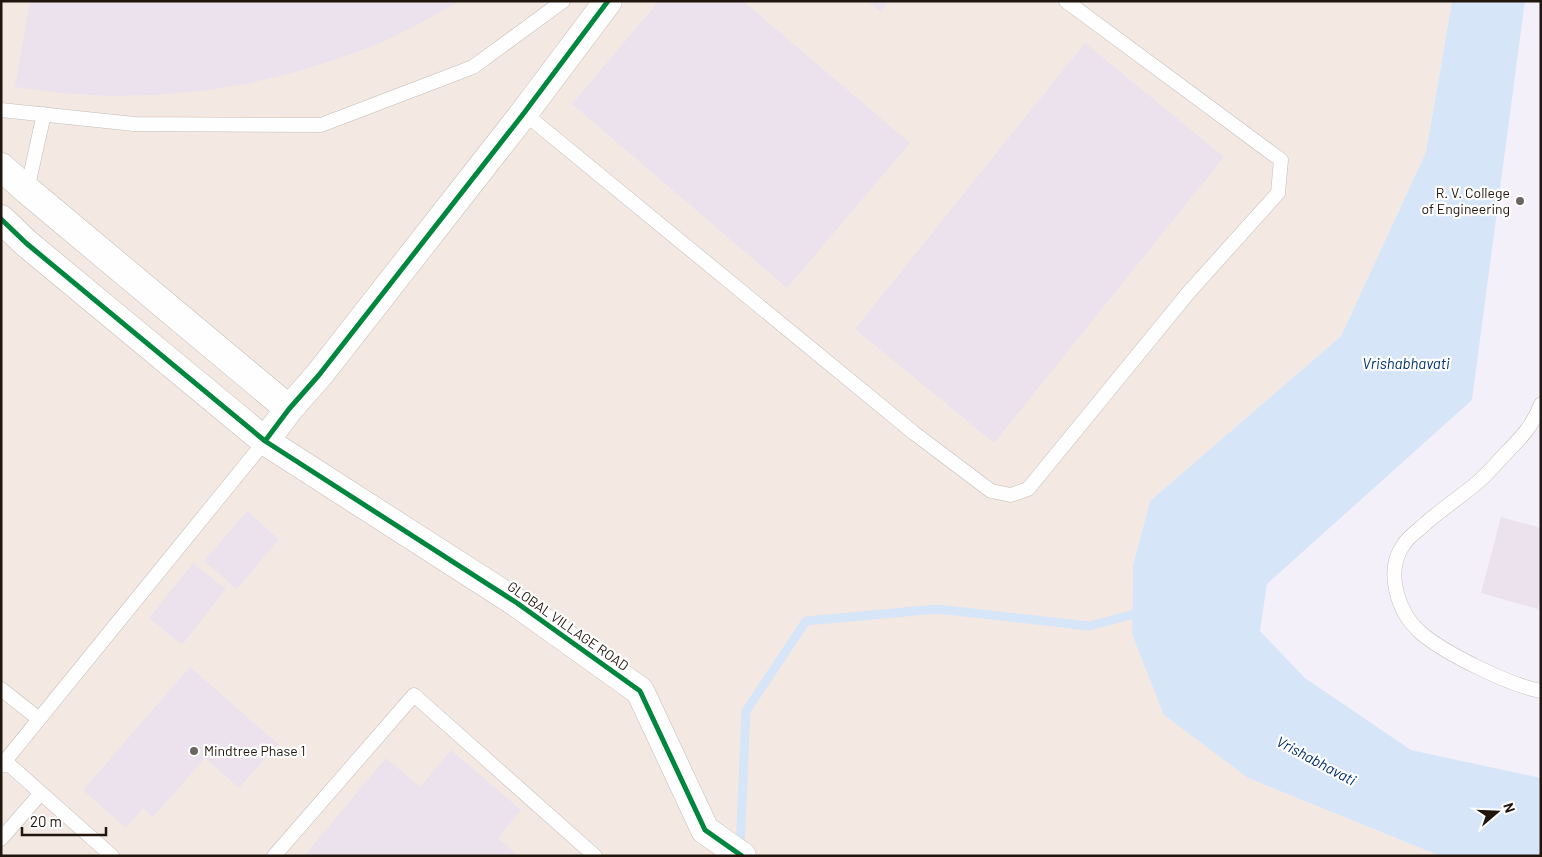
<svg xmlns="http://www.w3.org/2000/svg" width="1542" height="857" viewBox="0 0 1542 857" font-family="Barlow,sans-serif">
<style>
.built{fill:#f3e9e2}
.education{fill:#f4f0f9}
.water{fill:#d7e5f9}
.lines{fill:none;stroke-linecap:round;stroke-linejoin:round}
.stream{stroke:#d7e5f9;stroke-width:9}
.building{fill:#ebe2ee}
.lane-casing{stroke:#c3bcb7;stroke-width:15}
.secondary-casing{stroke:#c3bcb7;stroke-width:29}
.lane{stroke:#fefefe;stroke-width:14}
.secondary{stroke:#fefefe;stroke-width:28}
.cycleway-casing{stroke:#fff;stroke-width:8}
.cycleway{stroke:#00873e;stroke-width:5}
.poi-dot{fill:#6d655f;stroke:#fff;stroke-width:2}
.labels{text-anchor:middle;stroke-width:4.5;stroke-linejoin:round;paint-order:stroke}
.poi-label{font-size:14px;fill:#21160e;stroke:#fff;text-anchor:end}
.street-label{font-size:14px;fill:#21160e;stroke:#fff}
.water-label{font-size:15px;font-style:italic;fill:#00316f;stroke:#fff}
</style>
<rect width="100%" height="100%" fill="#faf7f5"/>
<!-- built -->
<path class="built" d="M1,1h1451l-26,151 -85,184 -191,165 -17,64 -1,69 116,144 192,78h-1439z"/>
<!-- education -->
<path class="education" d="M1525,1h16v777l-130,-28 -106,-72 -45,-47 7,-47 205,-184z"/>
<!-- water -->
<path class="water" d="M1452,1h73l-53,399 -205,184 -7,47 45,47 106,72 130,28v78h-101l-192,-78 -84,-63 -32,-81 1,-69 17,-64 191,-165 85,-184z"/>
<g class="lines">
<!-- stream -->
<path class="stream" d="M740,848l6,-137 60,-90 131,-12 152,17 53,-14"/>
</g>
<!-- building -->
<path class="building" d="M30,1h430l-37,21 -42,21 -44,16 -45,14 -46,11 -46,7 -46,4 -46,1 -47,-3 -46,-6z
M659,1h84l167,142 -123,145 -215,-184z
M867,1h22l-8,11z
M1085,43l139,114 -230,286 -139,-114z
M247,511l32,28 -42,50 -33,-28z
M1501,517l40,11v70l-3,11 -57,-16z
M193,563l33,26 -44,56 -33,-27z
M190,667l88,77 -39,44 -34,-30 -52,59 -10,-9 -17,20 -43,-38z
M451,750l70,60 -23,28 21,18h-215l82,-98 34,29z"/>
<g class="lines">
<!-- lane casing -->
<g class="lane-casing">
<path id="lane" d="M1,110l133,14 187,1 152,-58 90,-66
M524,113l390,320 77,58 20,4 17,-6 161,-197 89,-99 3,-33 -215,-159
M27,190l17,-76
M1541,404c-7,20 -20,34 -35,49 -9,10 -19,21 -29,30 -17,14 -35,26 -51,40 -7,7 -17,13 -22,21 -20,27 -6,69 17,89 25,21 88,52 120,58
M1,689l38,30
M5,761l107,95
M1,766l264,-325
M1,839l40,-46
M274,856l140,-161 181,161"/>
</g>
<!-- secondary casing -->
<g class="secondary-casing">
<path id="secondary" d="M1,167l26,23 262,219
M1,219l25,24 239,198 252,162 123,88 65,139 37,26
M265,441l24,-32 30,-34 205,-262 84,-112"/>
</g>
<!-- lane -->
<use href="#lane" class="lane"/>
<!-- secondary -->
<use href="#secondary" class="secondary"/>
<!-- cycleway casing -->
<g class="cycleway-casing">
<path id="cycleway" d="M1,219l25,24 239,198 252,162 123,88 65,139 37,26
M265,441l24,-32 30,-34 205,-262 84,-112"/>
</g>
<!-- cycleway -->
<use href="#cycleway" class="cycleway"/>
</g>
<!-- markers -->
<g class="poi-dot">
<circle cx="1520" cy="201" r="5"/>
<circle cx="194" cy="751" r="5"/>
</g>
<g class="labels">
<!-- poi labels -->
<g class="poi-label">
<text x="1510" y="198">R. V. College<tspan x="1510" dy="16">of Engineering</tspan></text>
<text x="204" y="756" text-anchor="start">Mindtree Phase 1</text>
</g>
<!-- street labels -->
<g class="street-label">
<text transform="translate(568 626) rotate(35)" y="5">GLOBAL VILLAGE ROAD</text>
</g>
<!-- water labels -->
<g class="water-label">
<text x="1406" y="369">Vrishabhavati</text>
<text transform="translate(1316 761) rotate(28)" y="5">Vrishabhavati</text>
</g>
</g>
<!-- border -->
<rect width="1542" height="857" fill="none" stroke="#21160e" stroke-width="5"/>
<!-- north arrow -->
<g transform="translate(1497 812) rotate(71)" stroke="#ffffff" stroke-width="4" paint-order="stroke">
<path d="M0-4L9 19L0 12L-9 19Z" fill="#21160e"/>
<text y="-8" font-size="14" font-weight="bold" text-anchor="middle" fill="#21160e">N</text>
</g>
<!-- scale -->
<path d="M22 827v8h84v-8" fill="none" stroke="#21160e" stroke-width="2.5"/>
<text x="30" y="827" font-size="15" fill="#21160e" stroke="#ffffff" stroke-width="4" paint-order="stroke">20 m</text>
</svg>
